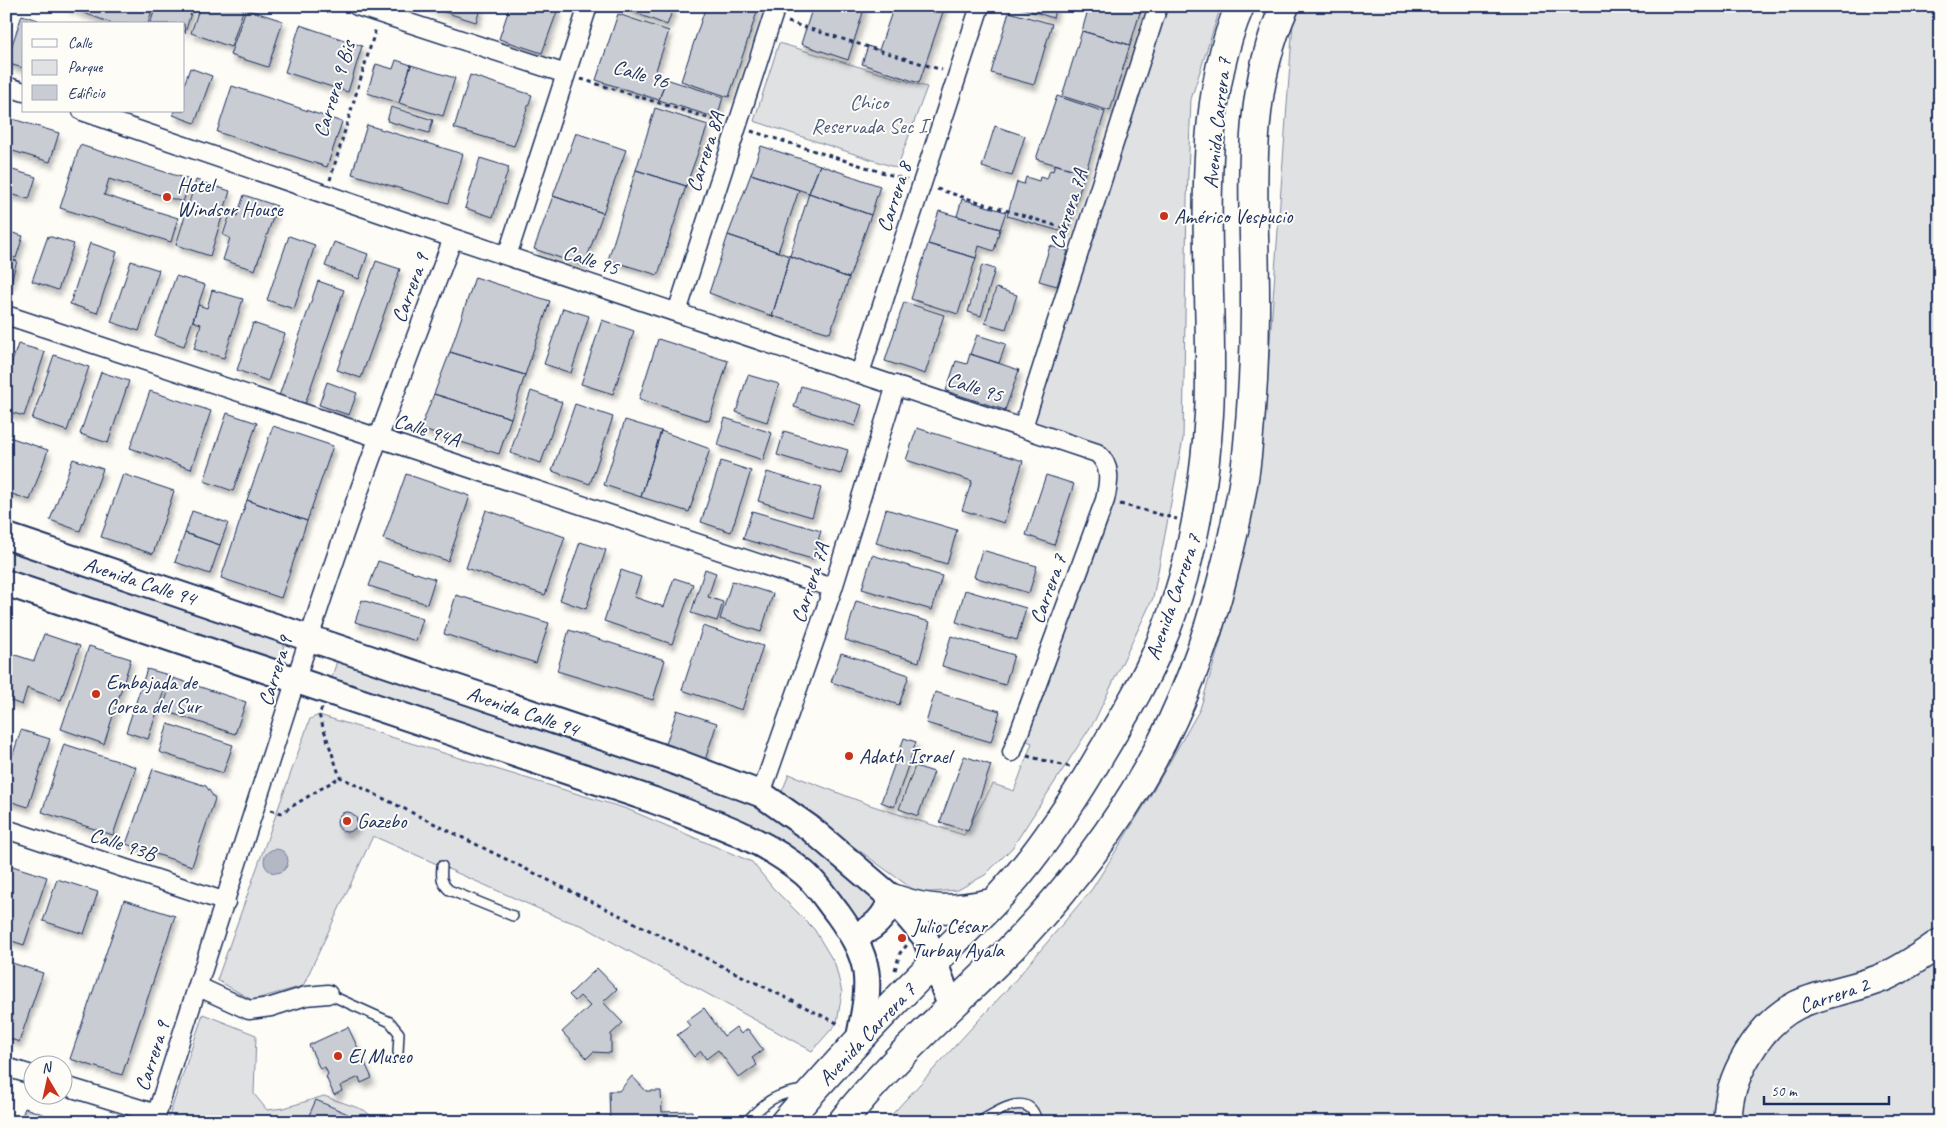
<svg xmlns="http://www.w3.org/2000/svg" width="1946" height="1128" viewBox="0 0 1946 1128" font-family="Caveat,sans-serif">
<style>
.green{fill:#e0e1e3;stroke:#7e88a0}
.water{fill:#b3b8c5;stroke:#76819c}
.building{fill:#c9ccd3;stroke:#1b2f5e;filter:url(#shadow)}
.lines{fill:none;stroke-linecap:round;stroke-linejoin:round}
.service-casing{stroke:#1b2f5e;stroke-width:12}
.minor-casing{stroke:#1b2f5e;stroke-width:21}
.secondary-casing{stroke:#1b2f5e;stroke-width:29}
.primary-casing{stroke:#1b2f5e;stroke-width:31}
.path{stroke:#1b2f5e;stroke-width:3;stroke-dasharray:4 4;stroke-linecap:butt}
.service{stroke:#fdfcf7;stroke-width:9}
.minor{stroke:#fdfcf7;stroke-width:18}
.secondary{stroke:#fdfcf7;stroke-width:25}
.primary{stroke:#fdfcf7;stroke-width:28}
.poi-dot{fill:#c8321e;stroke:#fdfcf7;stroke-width:2}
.labels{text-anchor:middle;stroke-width:4;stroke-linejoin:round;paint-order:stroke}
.street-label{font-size:21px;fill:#1b2f5e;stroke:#fdfcf7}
.park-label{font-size:21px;fill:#4c5c7f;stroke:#fdfcf7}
.poi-label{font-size:21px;fill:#1b2f5e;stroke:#fdfcf7;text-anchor:start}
</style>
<defs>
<filter id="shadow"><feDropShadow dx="3" dy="5.5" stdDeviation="2.5" flood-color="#0004"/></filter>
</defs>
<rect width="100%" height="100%" fill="#fdfcf7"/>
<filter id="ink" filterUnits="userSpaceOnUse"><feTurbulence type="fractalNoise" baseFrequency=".02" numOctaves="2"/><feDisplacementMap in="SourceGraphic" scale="10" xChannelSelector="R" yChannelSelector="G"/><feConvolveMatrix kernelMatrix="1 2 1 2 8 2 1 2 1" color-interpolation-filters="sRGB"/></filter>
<g filter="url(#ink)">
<!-- green -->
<path class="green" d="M1158,6h63l-30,93 -4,100 -4,240 -30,159 -58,122 -83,128 -27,27 -27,15 -40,3 -137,-99 8,-20 81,31 94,30 29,-51 21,7 18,-48 -15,-6 88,-237v-40l-82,-33z
M1302,6h638v1116h-1055l127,-138 80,-95 57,-91 51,-89 20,-66 28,-121 16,-98 29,-402z
M779,43l148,44 -30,81 -143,-47z
M6,546l280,93 -8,25 -272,-91z
M338,658l354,118 73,32 111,93 -9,15 -8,6 -34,-43 -494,-199z
M319,715l308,94 125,53 21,26 41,41 21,35 7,28 -5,31 -25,28 -229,-125 -21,-7 -189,-83 -70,150 -51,14 -35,-20 93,-261z
M203,1014l53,21 -2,59 13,16 17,-2 40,-12 40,14 14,12h-211z"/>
<!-- water -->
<path class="water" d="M264 861a12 12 0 1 1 24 0a12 12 0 1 1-24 0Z"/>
<!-- building -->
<path class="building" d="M65,6h88l-5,18h-34z
M156,6h37l-8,27 -1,-9h-34z
M200,6l44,2 -13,39 -40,-14z
M425,6h56l-5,16z
M510,6h40l8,3 -16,44 -43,-14z
M617,6h57l-7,19z
M706,6h53l-30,91 -48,-16z
M813,6h52l-17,54 -47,-16z
M894,6h51l-26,77 -57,-19 6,-18 11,4z
M1016,6h40l-3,12z
M1089,6h53l-12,39 -48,-14z
M246,9l37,12 -15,46 -38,-12z
M1009,12l43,12 -18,61 -43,-12z
M618,14l51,17 -15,45 12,3 -7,21 -63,-20z
M22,15l16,5 -1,4h-13l-1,44 -17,-5z
M300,25l62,21 -14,46 -63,-20z
M1082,31l48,14 -20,66 -48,-15z
M396,60l15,5 -12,38 -32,-10 9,-29 17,5z
M411,65l44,13 -12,38 -44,-13z
M190,68l22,8 -17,47 -22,-8 2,-4h9v-26z
M470,75l62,20 -18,51 -60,-18z
M666,79l57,18 -6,21 -58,-18z
M232,86l110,36 -15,45 -110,-35z
M1057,96l48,16 -20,61 -49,-14z
M391,107l42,13 -4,13 -42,-12z
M655,108l53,17 -22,61 -50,-16z
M6,117l53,16 -9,29 -44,-13z
M367,125l96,29 -15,49 -96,-29z
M995,126l30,10 -13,40 -30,-9z
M576,133l50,17 -23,63 -50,-17z
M80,145l110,35 -7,22 -74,-23 -5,16 74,23 -7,24 -111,-34z
M761,146l59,19 -11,28 -58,-19z
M480,158l29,9 -16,50 -28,-9z
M1055,164l30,9 -18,60 -60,-17 10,-34 7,2 2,-7 13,4 1,-4 7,2 3,-9 3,1z
M820,165l60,21 -9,29 -62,-22z
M6,168l30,9 -7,22 -23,-6z
M636,170l50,16 -28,89 -50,-15z
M751,174l48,16 -21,62 -50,-17z
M196,180l34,11 -20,65 -34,-11z
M809,193l62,22 -22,63 -59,-22z
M244,195l33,11 -22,64 -32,-10 7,-22 -7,-3 7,-21 7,2z
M553,196l50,17 -19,53 -50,-17z
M962,199l44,13 -6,17 -43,-13z
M939,211l61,18 -6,22 -15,-5 -3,12 -48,-14z
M6,231l17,5 -7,22 -10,-3z
M728,235l62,21 -18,60 -63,-23z
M48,236l26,8 -16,46 -26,-9z
M289,236l26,9 -21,64 -27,-9z
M334,242l34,12 -9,25 -34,-13z
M90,243l27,9 -20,61 -27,-9z
M928,244l48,14 -18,56 -47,-15z
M1050,246l18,5 -11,35 -18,-5z
M790,256l59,22 -19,55 -58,-17z
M6,258l11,3 -7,24 -4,-1z
M131,261l28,9 -20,61 -28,-9z
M376,261l24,8 -39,109 -24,-8z
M982,265l13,4 -14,47 -13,-4z
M176,276l29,9 -21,61 -29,-10z
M475,277l75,24 -25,74 -75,-23z
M318,281l26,9 -39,114 -26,-8z
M996,288l21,7 -11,34 -21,-6z
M212,290l31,9 -19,59 -30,-9 7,-25 -8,-3 5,-16 9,3z
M904,302l40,13 -19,59 -40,-13z
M563,308l26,8 -18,57 -27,-9z
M602,320l32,11 -21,63 -32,-10z
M253,323l32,11 -17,47 -31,-11z
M977,335l29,9 -7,19 -29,-9z
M658,339l70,22 -19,60 -70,-22z
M18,344l27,8 -21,64 -18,-5v-31z
M450,352l75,23 -14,43 -77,-24z
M970,354l49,16 -14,40 -59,-19 10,-30 11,3z
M54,355l35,12 -22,64 -35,-12z
M101,372l28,9 -21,62 -28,-9z
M748,375l31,9 -12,38 -31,-10z
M327,382l30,11 -8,22 -30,-10z
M801,386l61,19 -7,21 -61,-19z
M150,391l61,20 -20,58 -61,-21z
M531,391l31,11 -21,61 -31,-10z
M434,394l77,24 -12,36 -79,-25z
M575,404l38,13 -23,67 -38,-13z
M227,413l30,10 -24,68 -29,-10z
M725,418l47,15 -9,27 -46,-15z
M625,420l36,11 -20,66 -37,-12z
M273,426l60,20 -26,75 -60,-21z
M917,428l106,33 -19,62 -42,-13 10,-29 -66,-21z
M661,431l49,18 -21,63 -48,-15z
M784,431l64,19 -7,24 -64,-19z
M6,436l42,14 -18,50 -24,-8z
M73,459l30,10 -23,62 -30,-11z
M721,461l30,10 -20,61 -30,-10z
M767,472l54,16 -9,29 -54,-16z
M123,474l51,17 -21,63 -52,-17z
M406,474l64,22 -22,65 -65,-22z
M1046,475l28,9 -20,61 -28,-10z
M247,500l60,21 -26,77 -60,-20z
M886,509l71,21 -10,34 -71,-21z
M486,510l79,27 -20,58 -79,-27z
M192,511l36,12 -8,22 -35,-12z
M752,511l69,20 -9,28 -69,-20z
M185,533l35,12 -10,29 -35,-12z
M580,542l26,8 -20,59 -26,-9z
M982,550l55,16 -8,27 -55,-16z
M872,555l70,21 -10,34 -70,-21z
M378,561l57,18 -8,25 -58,-18z
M705,569l11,4 -8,24 15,5 -6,19 -26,-8z
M621,570l20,7 -7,20 30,10 10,-29 19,6 -21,60 -68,-23z
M732,581l41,13 -12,38 -41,-13z
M965,590l61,18 -9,32 -61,-18z
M456,595l93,28 -13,40 -92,-29z
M362,600l61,19 -7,22 -61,-19z
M856,601l74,21 -11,40 -74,-22z
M703,626l60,20 -21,64 -60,-20z
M569,630l96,30 -12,40 -96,-29z
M44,634l36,12 -19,54 -34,-12 -5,17 -16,-6v-47l28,9z
M951,636l63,19 -9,30 -63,-19z
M89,646l42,13 -27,85 -43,-15z
M841,653l68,22 -10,30 -68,-23z
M147,669l22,6 -21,64 -22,-7z
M173,678l73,24 -11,32 -73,-24z
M935,692l65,19 -9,31 -65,-19z
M677,710l40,13 -12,37 -40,-13z
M168,724l65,21 -10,28 -64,-21z
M21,730l29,9 -22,68 -22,-7v-25z
M904,738l12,4 -22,65 -13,-5z
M64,744l72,23 -23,68 -71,-23z
M964,756l27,9 -23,66 -28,-9z
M915,766l19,6 -16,44 -19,-7z
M153,769l53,17 9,13 -23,67 -66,-22z
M337 822a10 10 0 1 1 20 0a10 10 0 1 1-20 0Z
M6,864l41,13 -23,68 -18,-6z
M57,879l41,13 -14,42 -41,-13z
M124,900l51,16 -53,159 -52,-16z
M6,961l37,12 -24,69 -13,-5z
M597,968l20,21 -14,13 20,21 -12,11v19l-18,-1 -6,6 -25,-26 28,-26 -10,-10 -5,5 -6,-6z
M704,1008l20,28 12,-9 5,7 7,-5 15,21 -11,8 5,7 -18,13 -21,-28 -12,9 -5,-8 -7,6 -17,-22 13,-9 -4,-5z
M348,1027l24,51 -11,5 -2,-6 -19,9 2,5 -8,4 -8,-18 2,-3 -3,-7 -5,2 -11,-24z
M632,1076l14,15h15l1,21 30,-1v11h-82l-1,-31h10z
M316,1100l50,22h-60z
M25,1108l40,14h-45z"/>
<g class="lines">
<!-- service casing -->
<g class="service-casing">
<path id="service" d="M442,866c-1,10 -1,17 7,24l64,26
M328,994l62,28 9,11 -1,20
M746,1122c20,-21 30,-29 59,-32
M979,1122c17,-10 51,-34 58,0"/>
</g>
<!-- minor casing -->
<g class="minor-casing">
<path id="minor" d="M357,6l209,68
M6,86l18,6
M82,111l371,127 644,215c15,13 12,29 8,47l-93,252
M507,256l81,-250
M677,312l99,-306
M6,315l827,273
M860,373l120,-367
M1023,427l135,-421
M761,794l72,-206 63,-203
M6,829l220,73
M199,987l50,23 22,-3 35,-11 22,-2
M6,1067l26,8
M62,1085l95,29
M154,1122c54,-165 105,-331 159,-496 42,-130 92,-259 140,-388"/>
</g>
<!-- secondary casing -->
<g class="secondary-casing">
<path id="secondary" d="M6,536l662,223 93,35 50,35 81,69 33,39 26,70
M6,583l647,217c53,20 107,36 151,73 13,11 23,27 34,41 12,17 25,36 28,58 3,22 -3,46 -7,68
M853,936c20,-6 32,-18 39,-38"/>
</g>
<!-- primary casing -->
<g class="primary-casing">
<path id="primary" d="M892,898c38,14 61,13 100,5
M785,1122c49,-56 99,-110 151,-162 24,-24 49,-47 71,-72 34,-38 62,-81 88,-124 22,-38 47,-76 64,-117 32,-74 45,-153 50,-233 7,-127 -21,-290 31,-408
M842,1122c53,-68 121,-123 180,-185 103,-110 166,-219 202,-365 10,-39 19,-77 23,-117 5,-48 8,-97 8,-145 1,-102 -14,-208 30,-304
M1728,1122c-2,-43 31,-98 69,-117 28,-13 59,-16 87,-28 21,-9 38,-22 56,-34"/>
</g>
<!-- path -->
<path class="path" d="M788,22l154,48
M581,79l140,43
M751,131l156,49
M330,180l46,-152
M937,189l133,41
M1120,504l57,15
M322,708l-3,7 21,62 501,248
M1027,756l43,11
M271,810l10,3 59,-36
M895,970l5,-17 7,-8"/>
<!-- service -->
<use href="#service" class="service"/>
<!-- minor -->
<use href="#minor" class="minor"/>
<!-- secondary -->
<use href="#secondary" class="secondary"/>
<!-- primary -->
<use href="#primary" class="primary"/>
</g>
</g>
<!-- markers -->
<g class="poi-dot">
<circle cx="167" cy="197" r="5"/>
<circle cx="1164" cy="216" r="5"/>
<circle cx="96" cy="694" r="5"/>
<circle cx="849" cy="756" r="5"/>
<circle cx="347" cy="821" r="5"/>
<circle cx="902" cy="938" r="5"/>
<circle cx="338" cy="1056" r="5"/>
</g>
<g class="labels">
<!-- street labels -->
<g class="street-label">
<text transform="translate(641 74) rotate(17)" y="7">Calle 96</text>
<text transform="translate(334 89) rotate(-73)" y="7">Carrera 9 Bis</text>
<text transform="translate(1217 123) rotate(-84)" y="7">Avenida Carrera 7</text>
<text transform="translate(705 152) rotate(-72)" y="7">Carrera 8A</text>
<text transform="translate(894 197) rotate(-72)" y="7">Carrera 8</text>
<text transform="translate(1068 209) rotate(-72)" y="7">Carrera 7A</text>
<text transform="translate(591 260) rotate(18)" y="7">Calle 95</text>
<text transform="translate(410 288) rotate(-70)" y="7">Carrera 9</text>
<text transform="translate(975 387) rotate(18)" y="7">Calle 95</text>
<text transform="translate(427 430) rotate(18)" y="7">Calle 94A</text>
<text transform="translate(140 581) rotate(18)" y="7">Avenida Calle 94</text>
<text transform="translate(810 583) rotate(-72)" y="7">Carrera 7A</text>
<text transform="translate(1048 589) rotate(-70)" y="7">Carrera 7</text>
<text transform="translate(1173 597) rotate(-71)" y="7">Avenida Carrera 7</text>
<text transform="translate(275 671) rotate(-73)" y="7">Carrera 9</text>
<text transform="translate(523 711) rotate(19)" y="7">Avenida Calle 94</text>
<text transform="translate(123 844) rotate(18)" y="7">Calle 93B</text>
<text transform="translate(1834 995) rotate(-19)" y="7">Carrera 2</text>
<text transform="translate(867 1034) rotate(-47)" y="7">Avenida Carrera 7</text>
<text transform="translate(152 1056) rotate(-72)" y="7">Carrera 9</text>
</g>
<!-- park labels -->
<g class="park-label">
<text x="869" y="109">Chico<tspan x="869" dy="24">Reservada Sec I</tspan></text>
</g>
<!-- poi labels -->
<g class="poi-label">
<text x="177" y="192">Hotel<tspan x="177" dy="24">Windsor House</tspan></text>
<text x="1174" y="223">Américo Vespucio</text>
<text x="106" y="689">Embajada de<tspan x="106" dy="24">Corea del Sur</tspan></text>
<text x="859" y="763">Adath Israel</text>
<text x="357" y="828">Gazebo</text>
<text x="912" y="933">Julio César<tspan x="912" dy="24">Turbay Ayala</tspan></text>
<text x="348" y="1063">El Museo</text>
</g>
</g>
<!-- margin -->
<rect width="1946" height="1128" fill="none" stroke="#fdfcf7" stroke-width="25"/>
<rect x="12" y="12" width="1921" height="1103" fill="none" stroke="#1b2f5e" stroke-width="2" filter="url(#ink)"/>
<!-- legend -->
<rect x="22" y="22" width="162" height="90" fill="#fdfcf7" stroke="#a3aaba"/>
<rect x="32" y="39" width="25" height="8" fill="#fdfcf7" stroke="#a3aaba"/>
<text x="68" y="48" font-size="15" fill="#1b2f5e">Calle</text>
<rect x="32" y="60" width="25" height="15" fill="#e0e1e3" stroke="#a3aaba"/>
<text x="68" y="72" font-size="15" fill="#1b2f5e">Parque</text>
<rect x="32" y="85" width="25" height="15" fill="#c9ccd3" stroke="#a3aaba"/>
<text x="68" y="98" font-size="15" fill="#1b2f5e">Edificio</text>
<!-- north arrow -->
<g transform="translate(48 1080) rotate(351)"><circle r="24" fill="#fdfcf7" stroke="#a3aaba"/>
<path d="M0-4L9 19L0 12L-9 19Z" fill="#c8321e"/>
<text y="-8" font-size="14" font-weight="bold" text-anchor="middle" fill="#1b2f5e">N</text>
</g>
<!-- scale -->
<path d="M1764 1096v8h125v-8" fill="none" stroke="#1b2f5e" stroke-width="2.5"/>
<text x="1771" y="1096" font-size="15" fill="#1b2f5e" stroke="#fdfcf7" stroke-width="4" paint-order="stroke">50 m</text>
</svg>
